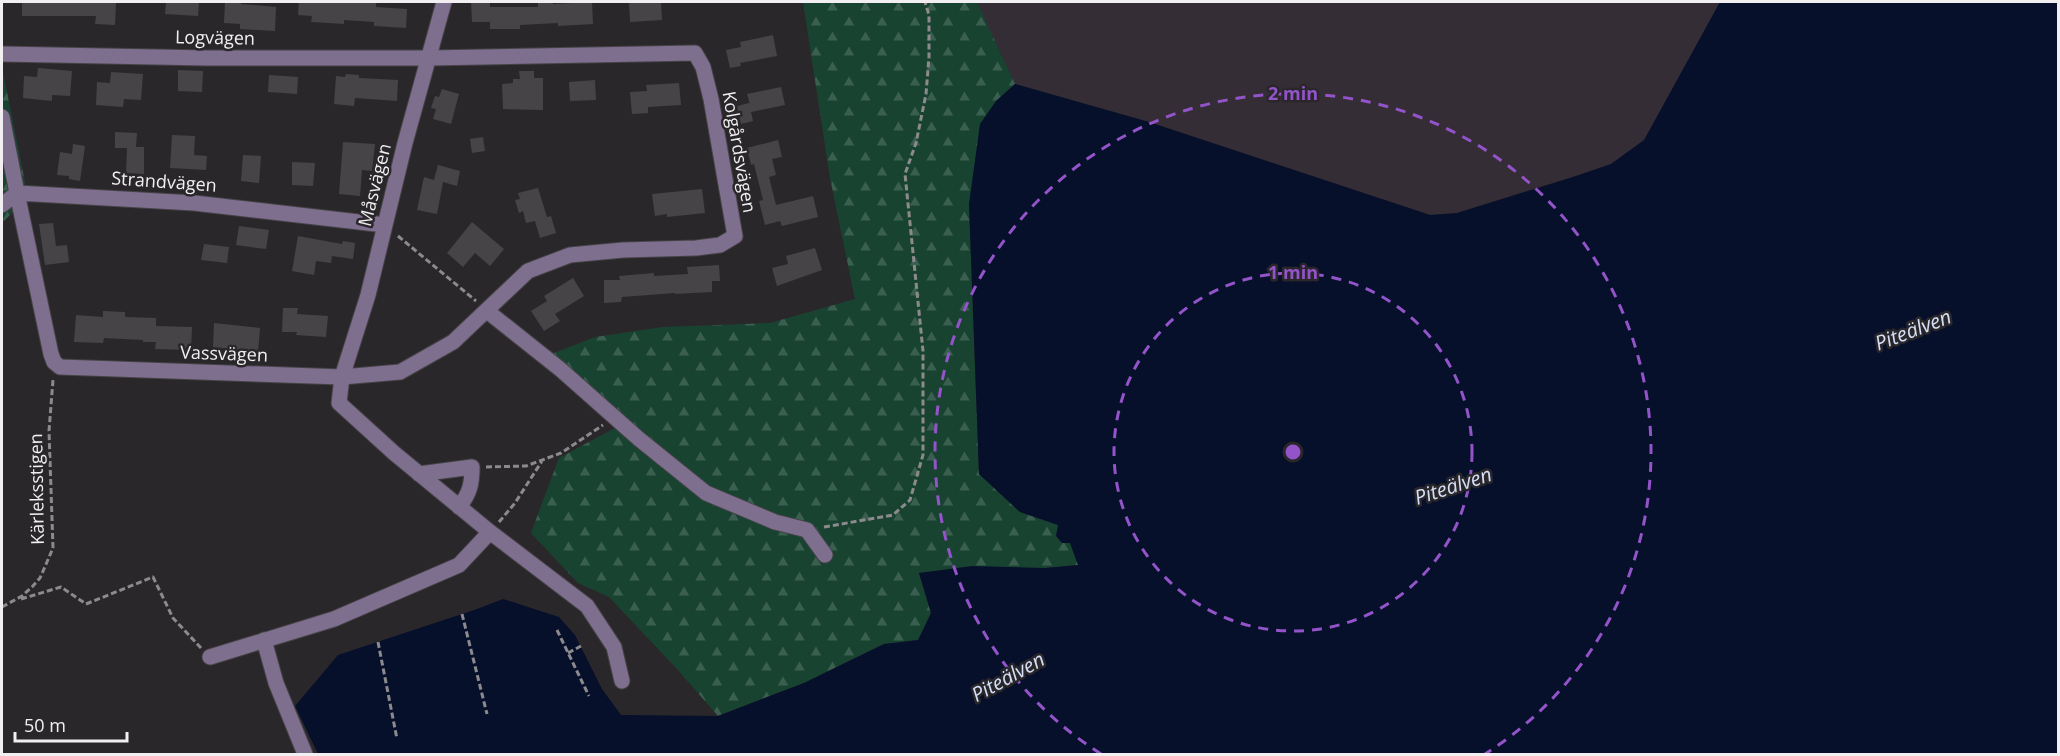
<svg xmlns="http://www.w3.org/2000/svg" width="2060" height="756" viewBox="0 0 2060 756" font-family="'Open Sans',sans-serif">
<style>
.built{fill:#352d36}
.forest{fill:url(#forest-firs)}
.water{fill:#06102b}
.building{fill:#474448}
.lines{fill:none;stroke-linecap:round;stroke-linejoin:round}
.minor-casing{stroke:#464347;stroke-width:17}
.path{stroke:#8d8a8e;stroke-width:3;stroke-dasharray:6 3;stroke-linecap:butt}
.minor{stroke:#7e6f8f;stroke-width:15}
.ring{fill:none;stroke:#9353c9;stroke-width:3;stroke-dasharray:10 8}
.labels{text-anchor:middle;stroke-width:5;stroke-linejoin:round;paint-order:stroke}
.street-label{font-size:18px;fill:#f1eff2;stroke:#2a272b}
.water-label{font-size:20px;font-style:italic;fill:#d5e0f8;stroke:#2a272b}
.centre{fill:#9353c9;stroke:#2a272b;stroke-width:3}
.ring-label{font-size:18px;text-anchor:middle;font-weight:bold;fill:#9353c9;stroke:#2a272b;stroke-width:5;stroke-linejoin:round;paint-order:stroke}
</style>
<defs>
<pattern id="forest-firs" width="22" height="20" patternUnits="userSpaceOnUse" patternTransform="scale(1.5)"><rect width="22" height="20" fill="#184331"/><path d="M5 1l3.5 6h-7zM16 11l3.5 6h-7z" fill="#3a5e4f"/></pattern>
</defs>
<rect width="100%" height="100%" fill="#2a272b"/>
<!-- built -->
<path class="built" d="M977,2h743l-75,138 -34,24 -35,12 -119,37 -26,2 -282,-93 -134,-38z"/>
<!-- forest -->
<path class="forest" d="M803,2h174l38,82 -19,17 -27,103 10,270 41,38 39,13 11,18 9,22 -34,3 -126,5 12,40 -12,27 -35,4 -80,39 -86,33 -41,-47 -68,-72 -31,-14 -47,-50 28,-75 67,-36 -77,-67 46,-18 68,-10 107,-4 85,-24 -25,-121z
M2,67l26,130 -26,26z"/>
<!-- water -->
<path class="water" d="M1720,2h338v752h-1740l-23,-48 43,-51 139,-46 26,-10 56,18 16,18 27,54 19,26 97,1 86,-33 80,-39 34,-4 13,-27 -12,-40 53,-7 73,2 33,-3 -8,-22h-8l-6,-7 2,-11 -38,-13 -41,-38 -10,-270 11,-80 16,-23 19,-17 134,38 281,93 27,-2 119,-37 35,-12 33,-24z"/>
<!-- building -->
<path class="building" d="M22,2h94l-1,23 -20,-1 1,-8h-74z
M166,2h33l-1,14 -33,-2z
M225,2h16v2l35,3 -1,24 -35,-2v-5l-16,-1z
M299,2h77v5l31,2 -1,19 -32,-2v-4l-30,-2v4l-33,-2 1,-6 -14,-1z
M471,2h19v5h48v-5h15v2l39,-2 1,22 -35,2v-3l-38,2v4h-30v-7h-18z
M629,2h32l1,18 -32,2z
M773,35l4,21 -37,7 1,3 -11,2 -4,-18 15,-3 -1,-5z
M38,68l34,3 -2,25 -18,-1v6l-29,-3 1,-22 13,1z
M178,70l25,1 -1,21 -24,-1z
M519,71h15v7h9v32l-40,-1 -1,-25 11,-1v-4h7z
M111,72l32,2 -2,26 -17,-1 -1,8 -27,-2 1,-23 13,1z
M346,74l13,1v3l39,2 -1,21 -42,-3 -1,8 -20,-2 2,-28 9,1z
M269,75l29,2 -1,17 -29,-2z
M595,80l1,20 -26,1 -1,-19z
M679,83l2,22 -33,2v6l-16,1 -2,-22 17,-1 -1,-6z
M781,87l4,18 -34,7 2,9 -12,3 -4,-18 12,-3 1,2 -3,-11z
M442,89l17,5 -8,30 -18,-5 3,-10 -5,-1 4,-12 4,1z
M115,132l22,1 -1,14h8v27l-18,-1 1,-25h-12z
M172,135l23,1 -1,19 13,1 -1,14 -36,-2z
M483,137l2,14 -13,2 -2,-14z
M778,140l4,17 -10,2 4,16 -7,2 7,28 37,-9 5,21 -36,9 -2,-5 -15,4 -6,-24 4,-1 -9,-36 -3,1 -4,-17z
M343,142l32,2 -3,27 -10,-1 -2,26 -21,-2z
M73,144l12,2 -5,35 -11,-2v-3l-12,-1 3,-23 12,2z
M243,155l18,1 -2,27 -18,-2z
M292,162l23,1 -2,23 -21,-1z
M438,165l22,6 -3,15 -14,-4 -6,32 -20,-4 7,-33 10,3z
M538,188l9,29 4,-1 5,17 -16,5 -5,-17 -9,2 -3,-12 -4,2 -4,-13 5,-1 -2,-6z
M702,189l3,24 -38,4v-3l-12,2 -3,-22z
M472,222l32,27 -14,17 -15,-13 -12,14 -16,-14z
M53,223l3,23 11,-1 2,17 -24,3 -6,-41z
M239,226l30,4 -3,19 -30,-4z
M298,236l44,8 1,-3 12,2 -2,16 -21,-3 -1,7 -15,-2 -2,14 -22,-4z
M204,244l25,3 -2,16 -26,-3z
M815,248l7,22 -45,16 -5,-18 16,-4 -2,-8z
M719,265l1,16h-8v11l-37,2v-1l-53,4 -1,5 -17,1v-23h16l-1,-4 35,-3v3l34,-2 -1,-7z
M573,278l11,18 -29,18 5,7 -16,10 -13,-20 16,-10 -3,-5z
M283,308h15l-1,6 31,2 -2,21 -30,-2 1,-3h-15z
M103,311l22,1v5l31,1v8l36,1 -1,23 -36,-1 1,-7h-13v-2l-39,-2 -1,5 -29,-1 2,-27 27,2z
M214,323l46,5 -2,24 -45,-5z"/>
<g class="lines">
<!-- minor casing -->
<g class="minor-casing">
<path id="minor" d="M444,2l-39,141 -37,152 -26,82 -3,26 55,50 96,79 97,74 27,41 8,34
M2,54l205,4h222l266,-5 8,14 8,32 24,137 -15,9 -24,3 -73,2 -53,5 -42,16 -75,71 -53,30 -58,5 -282,-10 -6,-5 -3,-8 -34,-161 -15,12
M2,117l15,76 177,10 191,22
M487,311l73,58 79,70 67,54 69,29 32,8 18,25
M419,474l53,-7c0,17 -2,26 -13,40
M264,640l12,43 29,71
M210,657l124,-38 125,-54 31,-33"/>
</g>
<!-- path -->
<path class="path" d="M398,236l78,65
M486,467l40,-1 35,-13 42,-28
M499,522l16,-19 27,-42
M824,527l69,-12 17,-15 13,-45v-104l-18,-177 11,-31 10,-49 3,-37v-42l-4,-13
M21,599l40,-12 25,17 67,-27 20,41 28,30
M2,607l20,-11 10,-9 8,-9 13,-30 -4,-117 4,-51
M462,614l25,100
M557,630l32,66
M378,642l19,97
M568,653l13,-7"/>
<!-- minor -->
<use href="#minor" class="minor"/>
</g>
<!-- distance rings -->
<g class="ring">
<circle cx="1293" cy="452" r="179"/>
<path d="M1101 754A358 358 0 1 1 1485 754"/>
</g>
<g class="labels">
<!-- street labels -->
<g class="street-label">
<text transform="translate(215 38) rotate(1)" y="6">Logvägen</text>
<text transform="translate(739 152) rotate(80)" y="6">Kolgårdsvägen</text>
<text transform="translate(164 182) rotate(4)" y="6">Strandvägen</text>
<text transform="translate(375 185) rotate(-76)" y="6">Måsvägen</text>
<text transform="translate(224 354) rotate(2)" y="6">Vassvägen</text>
<text transform="translate(37 489) rotate(-91)" y="6">Kärleksstigen</text>
</g>
<!-- water labels -->
<g class="water-label">
<text transform="translate(1913 330) rotate(-21)" y="7">Piteälven</text>
<text transform="translate(1453 486) rotate(-18)" y="7">Piteälven</text>
<text transform="translate(1008 677) rotate(-29)" y="7">Piteälven</text>
</g>
</g>
<circle cx="1293" cy="452" r="9" class="centre"/>
<g class="ring-label">
<text x="1293" y="100">2 min</text>
<text x="1293" y="279">1 min</text>
</g>
<!-- border -->
<rect width="2060" height="756" fill="none" stroke="#f1eff2" stroke-width="6"/>
<!-- scale -->
<path d="M15 732v9h112v-9" fill="none" stroke="#f1eff2" stroke-width="3"/>
<text x="24" y="732" font-size="18" fill="#f1eff2" stroke="#2a272b" stroke-width="4.5" paint-order="stroke">50 m</text>
</svg>
